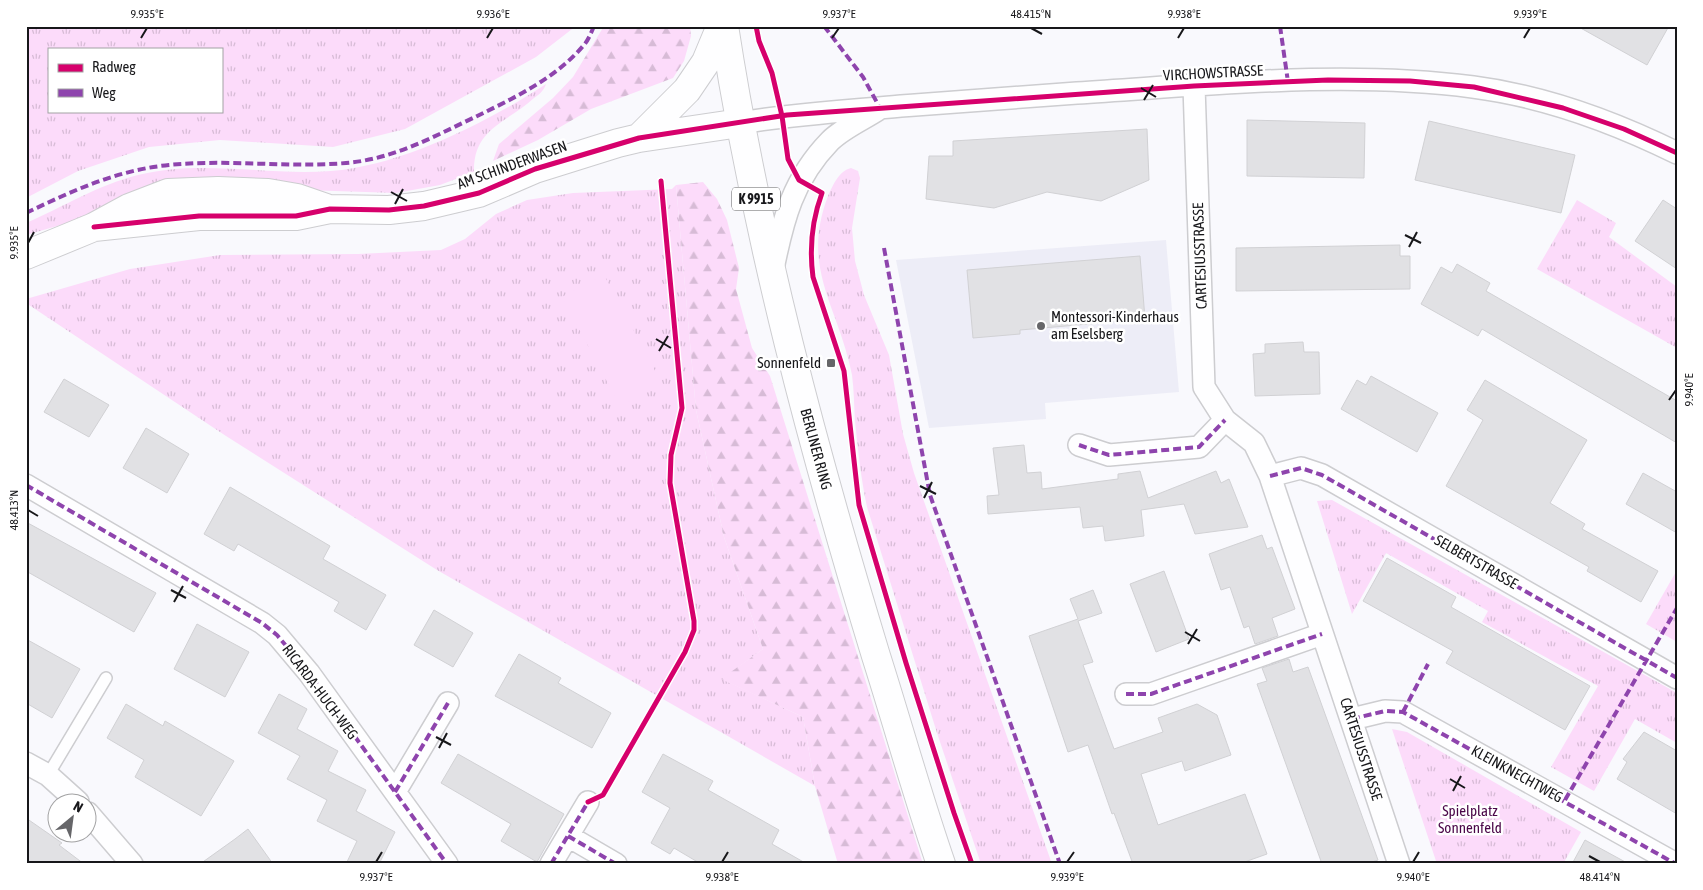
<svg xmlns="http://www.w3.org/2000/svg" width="1703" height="890" viewBox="0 0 1703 890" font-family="'Asap Condensed',sans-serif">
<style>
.built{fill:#ededf7}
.grass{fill:url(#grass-tufts);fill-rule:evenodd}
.forest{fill:url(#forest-firs)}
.garden{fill:#fcdbfa}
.building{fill:#e1e1e4;stroke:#d1d1d4}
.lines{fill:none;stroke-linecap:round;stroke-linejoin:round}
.lane-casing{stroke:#cdcdd0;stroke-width:14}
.street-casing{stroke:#cdcdd0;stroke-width:24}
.secondary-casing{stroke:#cdcdd0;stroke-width:30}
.primary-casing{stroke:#cdcdd0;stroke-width:30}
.lane{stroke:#fefeff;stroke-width:11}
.street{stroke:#fefeff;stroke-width:21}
.secondary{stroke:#fefeff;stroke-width:28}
.primary{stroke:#fefeff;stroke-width:28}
.quiet{stroke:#8e44ad;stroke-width:4;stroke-dasharray:8 4;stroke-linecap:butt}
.cycleway-casing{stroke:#fff;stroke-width:8}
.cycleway{stroke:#d6006c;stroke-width:5}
.ticks{fill:none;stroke:#17171a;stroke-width:2}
.poi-dot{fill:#666669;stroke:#fff;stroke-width:2}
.labels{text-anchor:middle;stroke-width:5;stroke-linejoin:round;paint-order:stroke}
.shield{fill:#fff;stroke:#5d5d5f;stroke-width:1}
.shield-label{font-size:14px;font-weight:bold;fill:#17171a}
.street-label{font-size:15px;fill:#17171a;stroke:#fff}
.poi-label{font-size:15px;fill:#17171a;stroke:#fff;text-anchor:start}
.park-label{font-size:15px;fill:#4a0648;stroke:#fff}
.neatline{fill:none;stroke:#17171a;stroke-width:2}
.ticks-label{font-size:12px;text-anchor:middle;fill:#17171a}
</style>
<defs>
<pattern id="grass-tufts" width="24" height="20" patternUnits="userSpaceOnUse" patternTransform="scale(1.25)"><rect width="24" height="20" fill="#fcdbfa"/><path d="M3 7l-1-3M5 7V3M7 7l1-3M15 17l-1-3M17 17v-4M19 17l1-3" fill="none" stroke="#d7bbd6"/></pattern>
<pattern id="forest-firs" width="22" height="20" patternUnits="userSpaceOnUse" patternTransform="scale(1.25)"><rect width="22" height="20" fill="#fcdbfa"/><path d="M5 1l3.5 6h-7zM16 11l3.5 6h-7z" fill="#d7bbd6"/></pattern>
</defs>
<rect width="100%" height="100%" fill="#f9f9fd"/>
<!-- built -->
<path class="built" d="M1166,240l13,152 -134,11 1,16 -117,9 -33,-168z"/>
<!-- grass -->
<path class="grass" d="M26,26h550l-40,31 -131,72 -72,18 -113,-7 -71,7 -71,24 -52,27zM49,49h172v62h-172z
M546,84c-2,6 -6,10 -12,14 -27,25 -61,30 -60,74l-34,13 -44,8 -92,-3 -196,16 -44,18 -38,11v-12c37,-16 72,-38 112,-48 64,-16 128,1 193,-4 70,-5 157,-49 215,-87z
M851,168l7,3 2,7 -8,50 3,33 9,34 25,60 14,79 11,39 138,391h-71l-44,-131 -70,-226c-6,-28 -9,-57 -12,-86 -1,-16 -1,-31 -3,-46 -13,-68 -52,-106 -24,-179 5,-11 11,-25 23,-28z
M676,185l20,225 28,127 39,112 -41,30 81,38 12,69 -378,-216 -211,-134 -200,-133v-4l104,-30 90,-14 138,-1 83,-4 24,-11 31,-25 31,-14 46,-7 99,-4z
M1577,200l39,23 -7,14 68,50v61l-140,-79z
M1332,500l345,193v50l-42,-24 -41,72 -43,-24 47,-81 -116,-64 6,-11 -102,-58 -34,61 -35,-113z
M1677,570v72l-31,-18z
M1392,729l15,3 174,100 -18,32h-126z"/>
<!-- forest -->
<path class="forest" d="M604,26h86l1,10 -7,25 -11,17 -82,31 -53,31 -45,21 6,-17 54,-46 20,-21z
M703,182l14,17 10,21 12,48 -3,21 16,59 18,28 153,488h-85l-23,-78 -12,-69 -82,-38 42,-30 -39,-112 -28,-127 -20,-225z"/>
<!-- garden -->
<path class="garden" d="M604,275l58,109 -42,22 -58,-109z"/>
<!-- building -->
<path class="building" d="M1577,26h92l-22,39z
M1247,120l118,3 -1,55 -117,-2z
M1429,121l146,34 -14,58 -146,-33z
M1147,129l2,51 -48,21 -54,-9 -53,16 -68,-9 3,-43h24v-15z
M1663,200l14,9v60l-42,-28z
M1400,245v11h10v33l-174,2v-43z
M1140,256l5,63 -125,11v4l-47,4 -6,-68z
M1457,264l33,19 -4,8 191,110v42l-195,-114 -4,7 -57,-32 20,-37 11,6z
M1303,342l1,10h15l1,42 -65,2 -2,-42 12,-1v-9z
M1371,376l67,37 -21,39 -76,-43 16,-29 9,5z
M64,379l45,26 -20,32 -45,-25z
M1485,380l102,60 -37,63 35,21 -3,5 76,42 -17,31 -54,-31 2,-4 -143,-81 37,-66 -16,-10z
M146,428l43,26 -22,39 -44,-25z
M1024,445l3,28 14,-1 1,17 76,-10v-5l22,-3 8,27 68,-27 5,12 8,-4 19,48 -53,7 -11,-30 -43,6 3,26 -39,5 -2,-15 -20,2 -3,-21 -92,7 -1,-18 12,-1 -6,-47z
M1643,473l34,19v41l-51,-29z
M230,487l100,59 -7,13 63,36 -20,35 -32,-19 5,-9 -101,-58 -4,7 -30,-17z
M26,522l130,71 -22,39 -108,-61z
M1262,535l5,14 5,-2 23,62 -23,9 6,18 -23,8 -6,-18 -5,2 -14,-41 -9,3 -12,-36z
M1387,558l69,39 -5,10 139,79 -25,44 -119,-67 7,-12 -90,-50z
M1164,571l25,68 -33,13 -26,-68z
M1093,590l9,23 -24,8 15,41 -10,3 31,84 49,-17 -5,-14 39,-14 20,11 14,40 -46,16 -3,-10 -41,13 17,51 87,-31 22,60 -28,10h-106l-19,-51 -2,1 -24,-69 -20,7 -39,-116 49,-17 -8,-20z
M434,610l39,23 -20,34 -39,-22z
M197,624l52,28 -24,45 -51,-28z
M26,639l54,30 -28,49 -26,-15z
M519,654l42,24 -3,5 53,30 -19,35 -97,-52z
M1289,659l4,13 15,-5 70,193 -12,4h-44l-65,-180 10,-3 -5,-13z
M279,694l28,15 -10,20 41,22 -10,20 38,19 -10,21 39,21 -16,32h-33l11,-23 -40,-20 10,-21 -40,-21 13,-23 -42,-23z
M126,704l37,22 2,-5 69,40 -33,55 -66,-39 9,-17 -37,-22z
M1644,732l33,19v63l-60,-35 10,-17 -4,-3z
M458,754l106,60 -27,48 -36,-21 10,-17 -70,-41z
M663,754l50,27 -5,9 71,40 -7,14 35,20h-106l-27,-16 -4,6 -19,-11 19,-35 -28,-16z
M26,818l36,25 -3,2 25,19h-58z
M248,829l25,35h-73l35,-25z
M1585,840l44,24h-57z"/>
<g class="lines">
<!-- lane casing -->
<g class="lane-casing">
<path id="lane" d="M48,775l58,-97"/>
</g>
<!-- street casing -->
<g class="street-casing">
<path id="street" d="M1194,86l10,301 21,33 29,23 16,33 129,388
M740,123c53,-9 107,-12 161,-17 59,-4 118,-9 176,-13 130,-8 267,-23 396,-6 70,9 141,35 204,66
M773,269c10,-50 20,-90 57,-128 13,-13 34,-22 49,-32
M1079,445l30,10 90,-8 26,-27
M1270,476l31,-8 21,7 355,203
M26,485l236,138 15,12 32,38 138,191
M1126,694h25l171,-60
M1352,719l33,-8 18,1 273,152
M26,763l22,12 30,27
M395,792l53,-89
M88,813l44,51
M568,836l48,28
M551,864l37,-62"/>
</g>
<!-- secondary casing -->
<g class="secondary-casing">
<path id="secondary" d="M639,138l48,-48 19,-28 15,-36
M94,227l105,-11h97l34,-7 59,1 35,-4 55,-13 56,-24 83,-26 21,-5 101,-15
M26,255l68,-28 35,-19 39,-15 50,-2 50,2 29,5 29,10"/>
</g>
<!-- primary casing -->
<g class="primary-casing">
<path id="primary" d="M724,26c33,214 89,423 152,630 22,69 41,139 65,208"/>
</g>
<!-- lane -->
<use href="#lane" class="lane"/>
<!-- street -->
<use href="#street" class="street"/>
<!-- secondary -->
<use href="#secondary" class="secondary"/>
<!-- primary -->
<use href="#primary" class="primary"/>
<!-- quiet -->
<path class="quiet" d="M824,26l39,51 17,31
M1280,26l8,56
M26,213c46,-22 91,-43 143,-48 59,-6 118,3 177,-2 47,-4 85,-25 127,-45 39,-19 82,-39 110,-72 5,-5 8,-13 11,-20
M884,248l46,247 130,369
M1079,445l30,10 90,-8 26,-27
M1270,476l31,-8 21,7 355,203
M26,485l236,138 15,12 32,38 138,191
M1126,694h25l171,-60
M1403,712l25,-48
M1352,719l33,-8 18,1 273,152
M395,792l53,-89
M1565,800l112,-192
M568,836l48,28
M551,864l37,-62 2,-2"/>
<!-- cycleway casing -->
<g class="cycleway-casing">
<path id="cycleway" d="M756,26l3,15 13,32 10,43 6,43 11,21 23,13c-10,27 -13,54 -9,84l31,94 15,134 47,158 48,150 18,51
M94,227l105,-11h97l34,-7 59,1 35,-4 55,-13 56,-24 104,-31 148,-23 407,-29 134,-6 82,1 64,6 89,21 61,21 53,24
M588,802l15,-7 82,-143 9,-22v-9l-24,-138 1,-28 11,-47 -21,-227"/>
</g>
<!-- cycleway -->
<use href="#cycleway" class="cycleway"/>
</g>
<!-- ticks -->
<path class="ticks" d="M1031,28l11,6M141,38l6,-10M487,38l6,-10M832,38l7,-10M1178,38l6,-10M1524,38l6,-10M1141,88l15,9M1144,100l9,-15M391,192l16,9M395,204l8,-15M1405,235l16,8M28,243l6,-11M1409,247l8,-15M656,339l15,9M659,351l9,-15M1669,400l7,-10M920,486l16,8M924,498l8,-16M28,510l10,6M171,590l15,8M174,602l9,-16M1185,632l15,9M1188,644l9,-15M436,737l15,8M439,748l8,-15M1450,779l15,9M1453,791l8,-15M1589,856l11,6M376,862l6,-10M722,862l6,-10M1067,862l7,-10M1413,862l6,-10"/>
<!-- markers -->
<g class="poi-dot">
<circle cx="1041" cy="326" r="5"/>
<rect x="826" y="358" width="10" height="10" rx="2.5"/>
</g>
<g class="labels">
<!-- shield labels -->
<rect class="shield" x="732" y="187.5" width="48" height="23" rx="4"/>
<g class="shield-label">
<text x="756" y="204">K 9915</text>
</g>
<!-- street labels -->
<g class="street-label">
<text transform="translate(1213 73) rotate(-3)" y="5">VIRCHOWSTRASSE</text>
<text transform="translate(512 165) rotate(-20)" y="5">AM SCHINDERWASEN</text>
<text transform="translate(1200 256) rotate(-92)" y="5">CARTESIUSSTRASSE</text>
<text transform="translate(816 449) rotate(75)" y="5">BERLINER RING</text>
<text transform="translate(1476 562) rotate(30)" y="5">SELBERTSTRASSE</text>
<text transform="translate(320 692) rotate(53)" y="5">RICARDA-HUCH-WEG</text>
<text transform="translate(1361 749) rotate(72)" y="5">CARTESIUSSTRASSE</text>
<text transform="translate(1517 774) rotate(29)" y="5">KLEINKNECHTWEG</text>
</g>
<!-- poi labels -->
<g class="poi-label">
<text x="1051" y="322">Montessori-Kinderhaus<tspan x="1051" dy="17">am Eselsberg</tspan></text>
<text x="821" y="368" text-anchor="end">Sonnenfeld</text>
</g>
<!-- park labels -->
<g class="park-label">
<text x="1470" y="816">Spielplatz<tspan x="1470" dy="17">Sonnenfeld</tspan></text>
</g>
</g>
<!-- border -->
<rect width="1703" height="890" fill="none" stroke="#ffffff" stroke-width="55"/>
<!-- legend -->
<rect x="48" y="48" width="175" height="65" fill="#ffffff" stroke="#a2a2a3"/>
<rect x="58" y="64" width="25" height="8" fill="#d6006c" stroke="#a2a2a3"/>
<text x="92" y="72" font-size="15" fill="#17171a">Radweg</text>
<rect x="58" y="89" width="25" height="8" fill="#8e44ad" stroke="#a2a2a3"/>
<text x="92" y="98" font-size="15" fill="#17171a">Weg</text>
<!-- north arrow -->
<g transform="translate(72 818) rotate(29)"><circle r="24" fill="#ffffff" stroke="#a2a2a3"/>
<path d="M0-4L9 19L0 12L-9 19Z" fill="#666669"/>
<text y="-8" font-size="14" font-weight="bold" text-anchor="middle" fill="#17171a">N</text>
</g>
<rect x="28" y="28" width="1648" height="834" class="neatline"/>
<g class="ticks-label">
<text x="147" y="18">9.935°E</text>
<text x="493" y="18">9.936°E</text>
<text x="839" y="18">9.937°E</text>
<text x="1031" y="18">48.415°N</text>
<text x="1184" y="18">9.938°E</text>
<text x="1530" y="18">9.939°E</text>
<text transform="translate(14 243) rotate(-90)" y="4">9.935°E</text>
<text transform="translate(1689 390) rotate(-90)" y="4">9.940°E</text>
<text transform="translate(14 510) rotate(-90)" y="4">48.413°N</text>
<text x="376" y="881">9.937°E</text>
<text x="722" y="881">9.938°E</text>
<text x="1067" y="881">9.939°E</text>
<text x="1413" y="881">9.940°E</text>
<text x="1600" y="881">48.414°N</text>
</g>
</svg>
